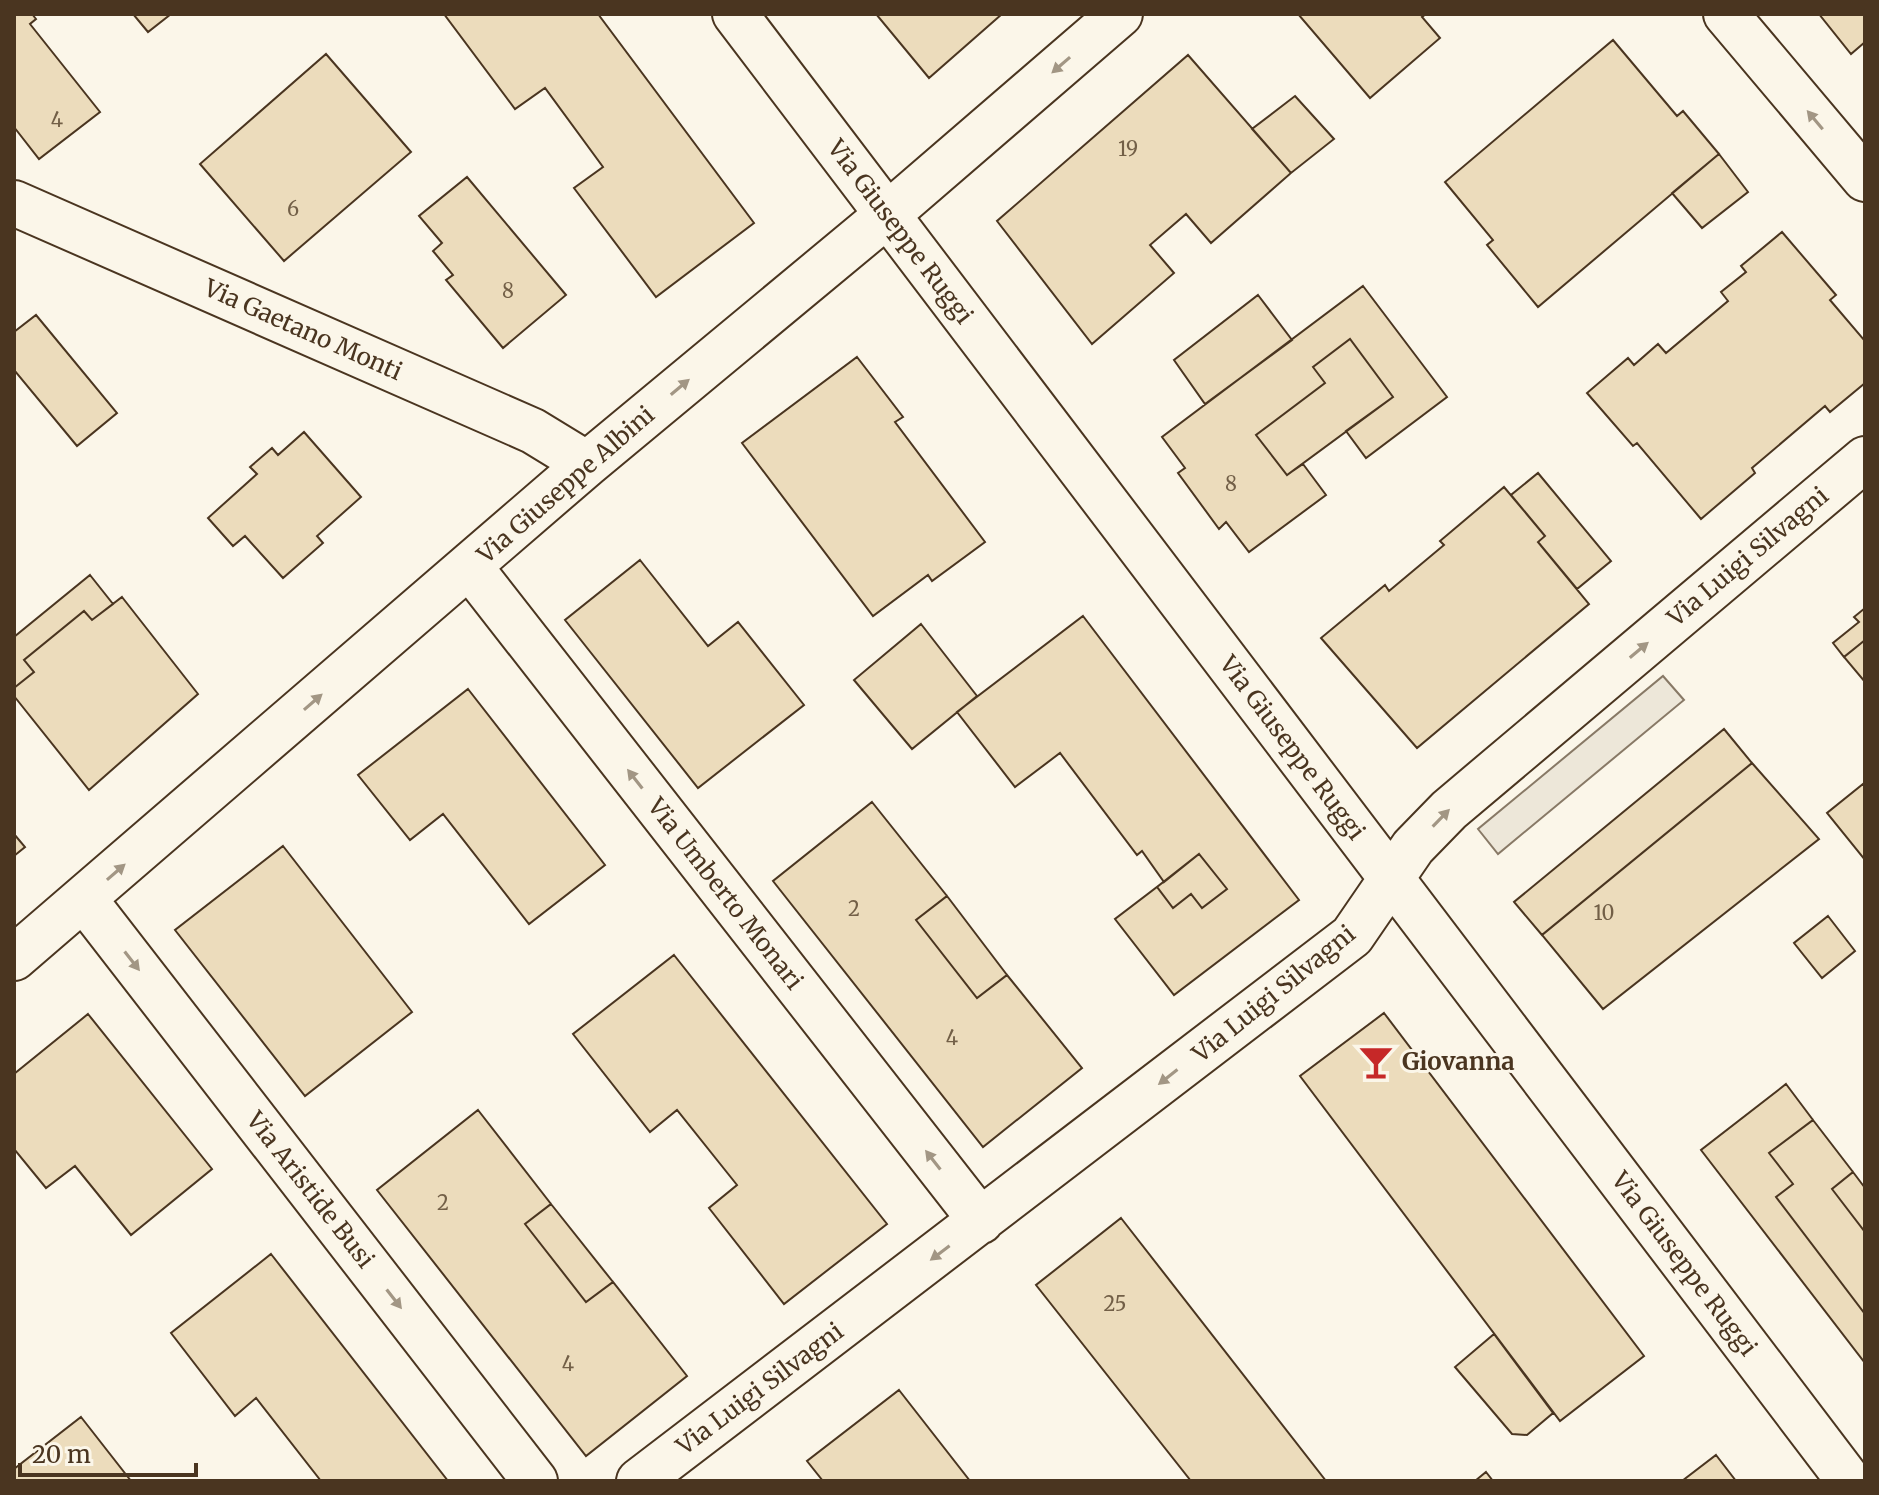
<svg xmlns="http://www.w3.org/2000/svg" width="1879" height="1495" viewBox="0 0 1879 1495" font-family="Merriweather,serif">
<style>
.parking{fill:#ede7d9;stroke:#887966;stroke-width:2}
.building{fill:#ecdcbc;stroke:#4a3520;stroke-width:2}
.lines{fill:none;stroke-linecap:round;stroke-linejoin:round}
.street-casing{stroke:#4a3520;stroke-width:48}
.street{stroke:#fbf6e9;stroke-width:44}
.oneway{fill:#a29684}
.labels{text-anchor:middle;stroke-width:6;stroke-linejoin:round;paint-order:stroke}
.number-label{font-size:20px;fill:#725f47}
.street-label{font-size:24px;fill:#4a3520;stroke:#fbf6e9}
.poi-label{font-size:24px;font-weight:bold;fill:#4a3520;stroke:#fbf6e9;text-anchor:start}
</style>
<rect width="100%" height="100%" fill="#fbf6e9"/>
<!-- parking -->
<path class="parking" d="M1663,676l21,24 -186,154 -20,-25z"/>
<!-- building -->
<path class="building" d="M14,14h18l4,5 -6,5 70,88 -61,47 -25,-32z
M133,14h38l-23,18z
M444,14h154l156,209 -98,74 -82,-109 29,-21 -58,-79 -30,21z
M876,14h126l-73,64z
M1298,14h128l-4,3 18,21 -70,60z
M1819,14h46v28l-14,12z
M1613,40l64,76 6,-5 36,43 -181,153 -51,-62 6,-5 -48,-58z
M326,54l85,98 -127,109 -84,-97z
M1188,55l103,118 -80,70 -25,-29 -36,31 24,28 -82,71 -95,-123z
M1295,96l39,43 -43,34 -39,-44z
M1719,154l29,38 -46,36 -30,-35z
M467,177l99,118 -63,53 -57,-68 7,-5 -20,-24 9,-8 -23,-27z
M1782,232l54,63 -6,5 35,41v42l-35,29 -5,-6 -73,62 3,5 -54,46 -64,-76 -4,3 -46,-53 41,-35 6,7 24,-21 8,9 62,-52 -7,-9 25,-20 -5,-6z
M1363,286l84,111 -81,61 -20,-27 47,-34 -43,-58 -37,28 12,16 -69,52 31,40 16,-11 23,31 -77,57 -23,-30 -7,7 -41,-56 7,-5 -23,-31z
M1258,295l34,45 -87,64 -31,-44z
M36,315l81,98 -40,33 -63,-76v-38z
M1350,339l43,58 -106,78 -31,-40 69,-52 -12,-16z
M857,357l46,60 -8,5 90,120 -53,39 -4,-6 -55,41 -131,-173z
M304,432l57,65 -44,39 6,7 -40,35 -38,-42 -12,10 -25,-28 49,-44 -7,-7 22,-19 6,7z
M1538,473l73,88 -34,28 -39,-47 7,-6 -34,-41z
M1504,487l41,49 -7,6 51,62 -172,144 -96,-110 64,-53 4,6 55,-46 -4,-4z
M640,560l68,86 30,-24 66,83 -106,83 -133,-168z
M90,575l23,29 -21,16 -8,-9 -60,49 10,12 -20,16v-51z
M122,597l76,97 -109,96 -75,-94v-8l20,-16 -10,-12 60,-49 8,9z
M1865,608v32l-21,17 -11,-14 26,-21 -5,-5z
M1083,616l216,284 -125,95 -59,-76 42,-32 16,21 18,-14 11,14 25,-19 -28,-35 -35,28 -22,-31 -5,4 -77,-102 -45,34 -58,-75z
M921,624l56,72 -65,53 -58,-69z
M1865,640v42l-21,-25z
M468,689l137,176 -76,59 -86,-110 -33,26 -52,-65z
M1724,729l28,34 -210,172 -28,-33z
M1752,763l67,76 -216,170 -61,-74z
M1863,784l2,3v73l-38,-47z
M872,802l75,94 -31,24 61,78 30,-23 75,93 -99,79 -210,-266z
M14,834l11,13 -11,9z
M283,846l129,166 -107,84 -130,-166z
M1199,854l28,35 -25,19 -11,-14 -18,14 -16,-21z
M947,896l60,79 -30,23 -61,-78z
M1828,916l27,35 -33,27 -28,-35z
M674,955l213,269 -103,80 -75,-96 28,-23 -60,-75 -27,22 -77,-98z
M1384,1013l260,343 -84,65 -260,-345z
M88,1014l124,155 -81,66 -56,-69 -29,22 -32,-39v-75z
M1786,1084l27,36 -44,33 24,31 -17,13 89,117v49l-164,-213z
M478,1110l73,94 -26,20 61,78 27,-20 74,94 -101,80 -209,-266z
M1813,1120l40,52 -21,17 33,43v82l-89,-117 17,-13 -24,-31z
M1853,1172l12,16v44l-33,-43z
M551,1204l62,78 -27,20 -61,-78z
M1121,1218l205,263h-135l-155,-196z
M271,1254l177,227h-127l-65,-83 -21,18 -64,-83z
M1494,1334l59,79 -26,22 -15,-1 -57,-67z
M899,1390l71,91h-147l-16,-20z
M81,1417l50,64h-117v-12z
M1716,1455l20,26h-54z
M1486,1472l7,9h-18z"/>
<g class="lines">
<!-- street casing -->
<g class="street-casing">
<path id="street" d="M735,14l1114,1467
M1726,14l139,165
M14,203l519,228 54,33
M470,567l511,654
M84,899l451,582
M14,958l573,-494 300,-249 233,-201
M639,1481l713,-545 61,-89 36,-37 416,-351"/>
</g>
<!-- street -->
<use href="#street" class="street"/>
</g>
<!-- one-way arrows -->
<defs><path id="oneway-solid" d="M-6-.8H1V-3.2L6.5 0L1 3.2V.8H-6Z" transform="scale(2)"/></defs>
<g class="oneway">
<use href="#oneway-solid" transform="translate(1061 65) rotate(139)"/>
<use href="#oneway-solid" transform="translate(1815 120) rotate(-130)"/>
<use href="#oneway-solid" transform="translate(680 387) rotate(-40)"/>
<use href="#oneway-solid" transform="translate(1639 650) rotate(-40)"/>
<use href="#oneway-solid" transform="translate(313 702) rotate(-41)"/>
<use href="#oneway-solid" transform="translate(635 779) rotate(-128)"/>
<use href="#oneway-solid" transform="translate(1441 818) rotate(-46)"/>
<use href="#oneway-solid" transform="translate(116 872) rotate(-41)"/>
<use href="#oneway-solid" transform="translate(132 961) rotate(52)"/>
<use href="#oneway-solid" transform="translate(1168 1077) rotate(142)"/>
<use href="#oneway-solid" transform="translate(933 1160) rotate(-128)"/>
<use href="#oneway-solid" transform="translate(940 1253) rotate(143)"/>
<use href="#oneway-solid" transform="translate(394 1299) rotate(52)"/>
</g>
<!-- icons -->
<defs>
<g id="bar-bare" transform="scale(2.76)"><path d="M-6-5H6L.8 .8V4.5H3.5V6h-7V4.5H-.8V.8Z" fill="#c62828" stroke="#fbf6e9" stroke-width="2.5" paint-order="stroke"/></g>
</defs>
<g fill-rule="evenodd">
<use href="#bar-bare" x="1376" y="1062"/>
</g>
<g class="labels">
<!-- number labels -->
<g class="number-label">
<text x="57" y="127">4</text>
<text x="1128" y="156">19</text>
<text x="293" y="216">6</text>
<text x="508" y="298">8</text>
<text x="1231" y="491">8</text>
<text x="854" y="916">2</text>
<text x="1604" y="920">10</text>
<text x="952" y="1045">4</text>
<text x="443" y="1210">2</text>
<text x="1115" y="1311">25</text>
<text x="568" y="1371">4</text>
</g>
<!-- street labels -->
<g class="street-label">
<text transform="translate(900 232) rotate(53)" y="8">Via Giuseppe Ruggi</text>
<text transform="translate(303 330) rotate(24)" y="8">Via Gaetano Monti</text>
<text transform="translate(566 485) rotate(-41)" y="8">Via Giuseppe Albini</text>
<text transform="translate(1748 557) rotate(-40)" y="8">Via Luigi Silvagni</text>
<text transform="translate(1292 748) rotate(53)" y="8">Via Giuseppe Ruggi</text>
<text transform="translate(725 894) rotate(52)" y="8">Via Umberto Monari</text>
<text transform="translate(1274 994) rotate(-39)" y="8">Via Luigi Silvagni</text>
<text transform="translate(310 1190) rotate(52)" y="8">Via Aristide Busi</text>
<text transform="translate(1684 1264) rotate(53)" y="8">Via Giuseppe Ruggi</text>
<text transform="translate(760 1389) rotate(-37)" y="8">Via Luigi Silvagni</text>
</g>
<!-- poi labels -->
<g class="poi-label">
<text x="1402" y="1070">Giovanna</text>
</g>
</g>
<!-- border -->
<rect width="1879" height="1495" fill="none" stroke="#4a3520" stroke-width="32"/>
<!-- scale -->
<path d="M20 1463v12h176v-12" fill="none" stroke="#4a3520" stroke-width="4"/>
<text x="32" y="1463" font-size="24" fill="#4a3520" stroke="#fbf6e9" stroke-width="6" paint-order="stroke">20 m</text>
</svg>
